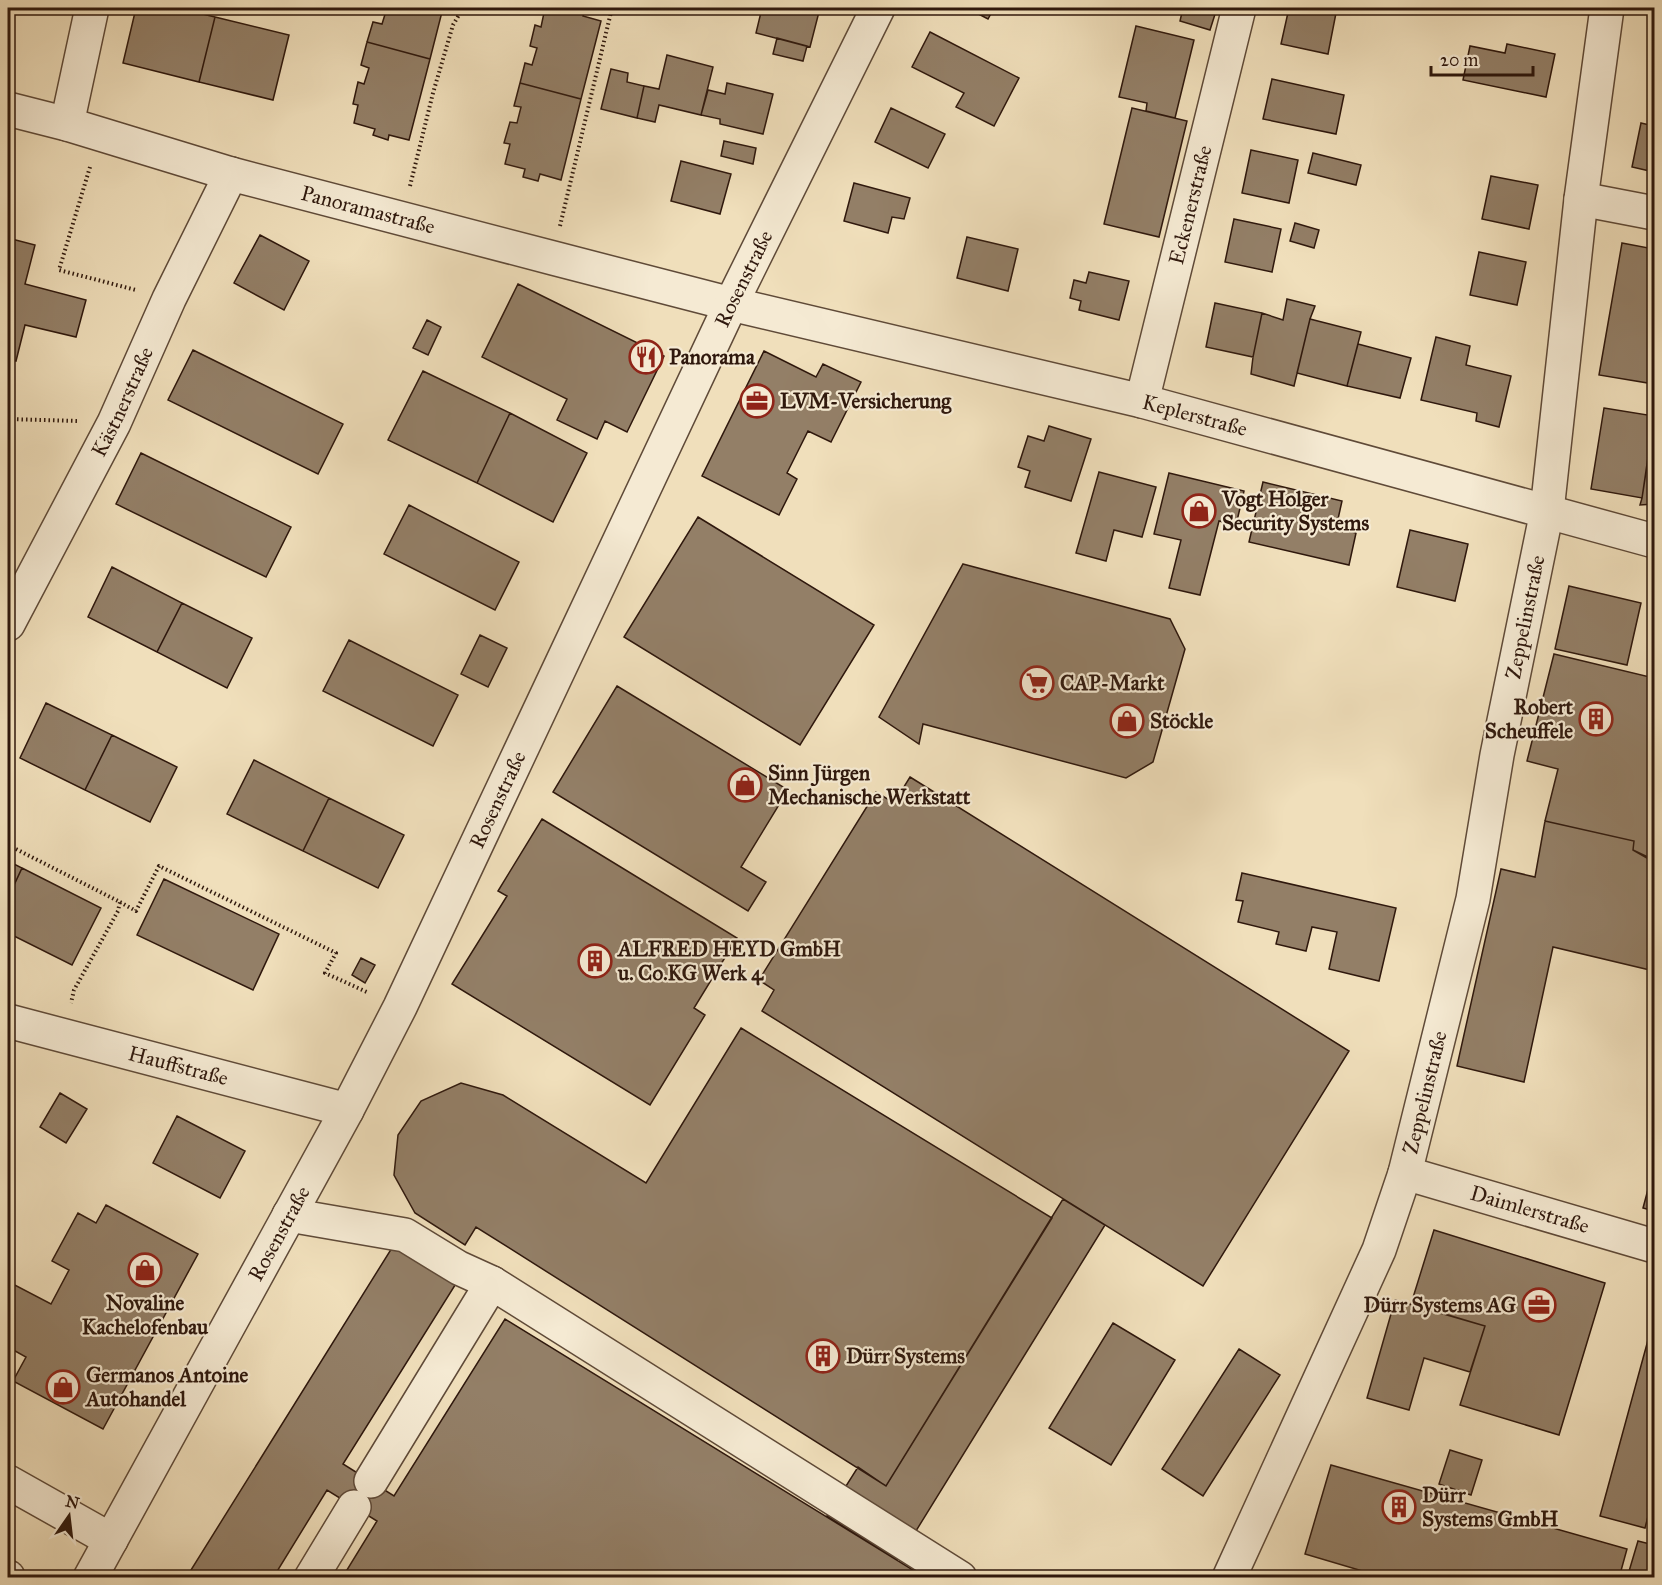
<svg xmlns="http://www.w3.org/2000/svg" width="1662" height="1585" viewBox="0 0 1662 1585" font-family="'IM FELL Great Primer',serif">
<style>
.building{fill:#937f67;stroke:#2f180d;stroke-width:1.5}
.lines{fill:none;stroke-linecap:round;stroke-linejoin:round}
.minor-casing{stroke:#5f4a38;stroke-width:36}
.path{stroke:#2f180d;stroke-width:4;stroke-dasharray:1.5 3;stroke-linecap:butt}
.minor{stroke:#f5ead3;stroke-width:33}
.labels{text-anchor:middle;stroke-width:4.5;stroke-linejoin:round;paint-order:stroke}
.street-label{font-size:21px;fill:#2f180d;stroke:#f5ead3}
.poi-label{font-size:21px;font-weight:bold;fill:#2f180d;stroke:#f5ead3;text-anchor:start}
</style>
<rect width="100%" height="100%" fill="#f0dfbb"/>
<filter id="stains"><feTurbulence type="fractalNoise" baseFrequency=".00333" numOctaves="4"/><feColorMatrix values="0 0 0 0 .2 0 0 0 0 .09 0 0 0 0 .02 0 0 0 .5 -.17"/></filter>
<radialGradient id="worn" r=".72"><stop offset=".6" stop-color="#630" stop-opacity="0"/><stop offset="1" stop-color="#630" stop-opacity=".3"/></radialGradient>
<!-- building -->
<path class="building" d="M136,8h42l37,9 -16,65 -76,-19z
M387,8h56l-13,51 -63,-17 6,-20 9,2z
M545,8l22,4 1,-4h8l9,2 -2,6 18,5 -20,78 -61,-16 5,-20 7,2 5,-17 -7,-2 5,-21 6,2z
M762,8h58l-10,39 -54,-14z
M967,8h27l-6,11z
M1183,8h34l-7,22 -30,-9z
M1289,8h20l27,5 -8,41 -47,-10z
M215,17l74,18 -16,65 -74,-18z
M1136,26l58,14 -19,78 -29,-7 1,-8 -28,-6z
M930,32l89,46 -25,48 -38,-19 8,-14 -52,-26z
M777,38l30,8 -4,15 -30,-7z
M367,42l63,17 -21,81 -20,-5 -1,5 -15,-5 2,-6 -21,-6 4,-18 -5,-1 5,-22 6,2 5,-16 -8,-3z
M1507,44l48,10 -9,43 -83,-17 7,-34 35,7z
M667,55l46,12 -12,48 -42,-10 -4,17 -18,-4 7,-32 15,3z
M611,69l17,4 -1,9 17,4 -7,32 -36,-9z
M1272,79l72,16 -8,39 -73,-15z
M520,83l61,16 -20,81 -21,-6 -2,7 -15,-4 2,-8 -20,-5 5,-20 -6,-1 6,-21 7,1 4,-16 -7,-1z
M727,83l46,11 -10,40 -43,-10v-5l-19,-4 7,-25 17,4z
M891,108l54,26 -17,34 -53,-26z
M1132,108l55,13 -28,116 -55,-13z
M1641,123l13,3v46l-22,-5z
M724,141l32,7 -3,16 -32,-8z
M1251,150l47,10 -9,43 -47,-10z
M1313,153l48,12 -5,20 -48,-12z
M681,161l50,13 -11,40 -49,-13z
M1491,176l47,9 -9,44 -47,-10z
M854,183l56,15 -6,21 -12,-2 -4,16 -44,-12z
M1234,219l47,10 -9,43 -47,-10z
M1295,223l24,7 -5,18 -24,-7z
M260,235l49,26 -25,49 -50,-27z
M967,237l51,12 -10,42 -51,-13z
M8,238l27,7 -10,39 61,16 -10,37 -51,-12 -9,36 -8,-2z
M1622,243l32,6v135l-55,-9z
M1479,252l47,10 -9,43 -47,-10z
M1089,272l40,9 -10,39 -40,-10 2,-9 -11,-3 4,-18 12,3z
M518,284l146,72 -37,76 -22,-11 -8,18 -40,-19 10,-21 -85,-42z
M1287,299l28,7 -5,13 -16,67 -43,-12 2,-17 9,-44 21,7z
M1215,303l47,10 -9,44 -47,-10z
M1310,319l51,13 -14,54 -50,-13z
M427,320l14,7 -13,28 -15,-7z
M1436,337l34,9 -4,19 45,11 -12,51 -23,-6 1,-8 -56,-13z
M1358,344l53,14 -11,40 -53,-12z
M193,350l150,74 -25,50 -150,-74z
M764,351l52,26 7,-13 38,18 -30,60 -23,-11 -21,42 10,6 -18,36 -77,-39z
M423,371l87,42 -33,70 -89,-43z
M1604,408l50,8 -12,82 -51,-9z
M510,413l77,40 -34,69 -76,-39z
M1654,420v84l-14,1 2,-7z
M1049,426l42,13 -20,62 -46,-14 5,-16 -12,-4 10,-31 16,5z
M141,453l150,74 -25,50 -150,-73z
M1099,472l57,15 -14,50 -28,-7 -8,31 -30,-8z
M1169,473l75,18 -8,34 -17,-4 -19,74 -31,-7 12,-48 -27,-6z
M1263,482l79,19 -6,27 20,5 -7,32 -100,-23z
M409,505l110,57 -24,48 -111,-56z
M698,517l176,108 -74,120 -176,-108z
M1410,530l58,14 -13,57 -58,-14z
M963,564l207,55 15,30 -32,113 -27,16 -203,-54 -4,20 -40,-27z
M112,567l70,36 -25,49 -69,-35z
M1569,586l72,17 -14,62 -72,-16z
M182,603l70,35 -25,50 -70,-36z
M480,635l27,13 -19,39 -27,-13z
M349,640l109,55 -25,51 -110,-55z
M1554,654l100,24v182l-21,-10 1,-9 -89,-20 13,-52 -31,-8z
M617,686l171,104 -47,77 25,15 -18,29 -195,-119z
M46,703l66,32 -27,55 -65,-32z
M112,735l65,32 -27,55 -65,-32z
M254,760l75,38 -26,53 -76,-37z
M910,777l439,274 -146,235 -441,-275 12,-21 -15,-10 117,-188 18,11z
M329,798l75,37 -26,53 -75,-37z
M542,819l195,119 -43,70 11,7 -55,90 -198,-121 55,-88 -9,-5z
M1545,821l89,20 -1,9 21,12v109l-101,-24 -29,135 -67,-16 44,-197 34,8z
M8,861l14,7 -14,30z
M22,868l79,40 -29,57 -64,-32v-35z
M1242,873l154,35 -17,73 -50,-12 8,-37 -25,-5 -6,24 -30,-7 3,-12 -41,-10 5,-21 -7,-1z
M164,879l115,55 -26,56 -116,-55z
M361,958l14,7 -10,18 -13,-8z
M741,1028l311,190 -166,268 -410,-259 -11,18 -50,-32 -21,-38 4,-40 23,-34 40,-18 42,12 143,88z
M60,1093l27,16 -21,34 -26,-16z
M177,1116l68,35 -25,47 -67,-35z
M1654,1167v44l-11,-3z
M1063,1199l42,26 -207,335 -71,-44 31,-49 28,19z
M106,1205l92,49 -95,175 -90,-48 13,-24 -18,-10v-57l3,-7 40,21 18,-34 -17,-9 26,-48 18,10z
M1434,1230l171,53 -46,152 -99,-30 25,-79 -74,-22z
M395,1243l62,39 -114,182 51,32 111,-177 421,259h-584l35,-57 -50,-31 -54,88h-87z
M1395,1300l90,26 -15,46 -46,-14 -15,52 -42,-12z
M1654,1318v175l-9,35 -45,-12z
M1113,1323l62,37 -64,105 -62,-37z
M1239,1349l41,26 -77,121 -41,-27z
M1450,1450l32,10 -11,35 -32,-11z
M1331,1465l296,84 -8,29h-233l-81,-24z
M1638,1541l16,4v33h-27z"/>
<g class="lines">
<!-- minor casing -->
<g class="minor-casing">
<g id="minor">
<path id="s1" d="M8,109l59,15 164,50 322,84 178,46 411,97 512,140"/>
<path d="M67,124l25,-116"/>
<path d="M1581,199l73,14"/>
<path id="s2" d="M1142,401l97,-393"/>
<path id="s3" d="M8,624l106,-201 55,-124 62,-125"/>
<path id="s4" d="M8,1021l339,89"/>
<path id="s5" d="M1405,1173l249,73"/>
<path d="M289,1215l116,20 54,33 33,15"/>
<path d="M371,1481l121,-198 468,295"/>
<path d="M8,1482l103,58"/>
<path d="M8,1577v1"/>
<path id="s6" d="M90,1578l257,-468 53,-103 331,-703 147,-296"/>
<path d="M311,1578l43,-71"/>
<path id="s7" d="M1229,1578l150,-328 26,-77 68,-274 24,-144 50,-244 34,-312 26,-191"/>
</g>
</g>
<!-- path -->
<path class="path" d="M90,167l-31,103 77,20
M410,186l23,-93 20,-68 10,-17
M560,226l52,-218
M8,419l70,2
M8,845l112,57 -2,9 -44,79 -3,13
M120,902l16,9 23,-45 177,87 -11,20 44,20"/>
<!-- minor -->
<use href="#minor" class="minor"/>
</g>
<!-- icons -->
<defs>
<g id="restaurant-ring" transform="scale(1.725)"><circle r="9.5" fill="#f5ead3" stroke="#8f2418" stroke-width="1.5"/><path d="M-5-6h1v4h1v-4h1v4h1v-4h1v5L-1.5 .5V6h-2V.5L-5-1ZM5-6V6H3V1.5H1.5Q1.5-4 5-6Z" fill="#8f2418"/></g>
<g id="office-ring" transform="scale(1.725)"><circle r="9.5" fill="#f5ead3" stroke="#8f2418" stroke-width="1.5"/><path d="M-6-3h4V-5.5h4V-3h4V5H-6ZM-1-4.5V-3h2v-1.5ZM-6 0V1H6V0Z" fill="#8f2418"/></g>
<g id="shop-ring" transform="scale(1.725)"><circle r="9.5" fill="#f5ead3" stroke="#8f2418" stroke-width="1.5"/><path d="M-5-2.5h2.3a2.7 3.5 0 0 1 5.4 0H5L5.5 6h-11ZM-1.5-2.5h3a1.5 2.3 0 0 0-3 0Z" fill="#8f2418"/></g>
<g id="supermarket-ring" transform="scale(1.725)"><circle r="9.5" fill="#f5ead3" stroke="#8f2418" stroke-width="1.5"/><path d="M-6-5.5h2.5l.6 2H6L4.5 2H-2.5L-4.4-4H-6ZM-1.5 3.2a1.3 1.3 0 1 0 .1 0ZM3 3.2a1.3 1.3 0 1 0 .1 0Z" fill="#8f2418"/></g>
<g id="building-ring" transform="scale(1.725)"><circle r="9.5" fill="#f5ead3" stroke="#8f2418" stroke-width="1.5"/><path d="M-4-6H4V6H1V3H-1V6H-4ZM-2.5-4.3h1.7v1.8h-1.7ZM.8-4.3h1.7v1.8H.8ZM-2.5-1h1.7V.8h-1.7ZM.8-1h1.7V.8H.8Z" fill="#8f2418"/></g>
</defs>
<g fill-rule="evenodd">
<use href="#restaurant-ring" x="646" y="357"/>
<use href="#office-ring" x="757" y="401"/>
<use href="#shop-ring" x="1199" y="511"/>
<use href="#supermarket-ring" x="1037" y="683"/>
<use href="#building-ring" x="1596" y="719"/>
<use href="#shop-ring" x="1127" y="721"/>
<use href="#shop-ring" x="745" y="785"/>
<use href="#building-ring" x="595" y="961"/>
<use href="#shop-ring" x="145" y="1270"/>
<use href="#office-ring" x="1539" y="1305"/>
<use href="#building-ring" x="823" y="1356"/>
<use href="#shop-ring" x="63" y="1387"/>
<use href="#building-ring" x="1399" y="1507"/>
</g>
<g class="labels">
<!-- street labels -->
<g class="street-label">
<text dy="7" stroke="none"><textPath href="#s2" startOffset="202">Eckenerstraße</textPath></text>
<text dy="7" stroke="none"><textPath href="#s1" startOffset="374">Panoramastraße</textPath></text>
<text dy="7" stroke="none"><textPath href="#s6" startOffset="1455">Rosenstraße</textPath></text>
<text dy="7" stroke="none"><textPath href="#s3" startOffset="250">Kästnerstraße</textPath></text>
<text dy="7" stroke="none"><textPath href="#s1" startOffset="1226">Keplerstraße</textPath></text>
<text dy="7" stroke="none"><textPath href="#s7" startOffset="1011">Zeppelinstraße</textPath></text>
<text dy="7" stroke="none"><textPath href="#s6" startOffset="879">Rosenstraße</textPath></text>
<text dy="7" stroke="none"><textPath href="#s4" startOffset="176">Hauffstraße</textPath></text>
<text dy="7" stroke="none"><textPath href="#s7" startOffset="525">Zeppelinstraße</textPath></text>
<text dy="7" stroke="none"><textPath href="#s5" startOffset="130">Daimlerstraße</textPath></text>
<text dy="7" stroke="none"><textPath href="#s6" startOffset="393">Rosenstraße</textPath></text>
</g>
<!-- poi labels -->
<g class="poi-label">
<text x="669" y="364">Panorama</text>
<text x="780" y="408">LVM-Versicherung</text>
<text x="1222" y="506">Vogt Holger<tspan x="1222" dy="24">Security Systems</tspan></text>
<text x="1060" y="690">CAP-Markt</text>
<text x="1573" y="714" text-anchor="end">Robert<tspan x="1573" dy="24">Scheuffele</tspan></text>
<text x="1150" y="728">Stöckle</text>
<text x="768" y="780">Sinn Jürgen<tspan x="768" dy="24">Mechanische Werkstatt</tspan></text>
<text x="618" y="956">ALFRED HEYD GmbH<tspan x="618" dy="24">u. Co.KG Werk 4</tspan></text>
<text x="145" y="1310" text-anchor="middle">Novaline<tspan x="145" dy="24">Kachelofenbau</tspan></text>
<text x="1516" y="1312" text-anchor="end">Dürr Systems AG</text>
<text x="846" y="1363">Dürr Systems</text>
<text x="86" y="1382">Germanos Antoine<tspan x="86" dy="24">Autohandel</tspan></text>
<text x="1422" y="1502">Dürr<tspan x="1422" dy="24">Systems GmbH</tspan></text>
</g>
</g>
<!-- margin -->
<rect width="1662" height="1585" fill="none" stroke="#f0dfbb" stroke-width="30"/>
<rect x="9" y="9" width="1644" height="1567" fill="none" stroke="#2f180d" stroke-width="3"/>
<rect x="15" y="15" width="1632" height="1555" fill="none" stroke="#2f180d" stroke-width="1.5"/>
<!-- north arrow -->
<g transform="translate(69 1516) rotate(14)" stroke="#f5ead3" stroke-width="4.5" paint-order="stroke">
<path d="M0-4.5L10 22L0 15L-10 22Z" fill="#2f180d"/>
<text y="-9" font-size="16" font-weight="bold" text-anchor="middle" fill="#2f180d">N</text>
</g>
<!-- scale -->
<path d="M1431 66v9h102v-9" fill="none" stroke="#2f180d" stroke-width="3"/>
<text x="1440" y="66" font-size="18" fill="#2f180d" stroke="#f5ead3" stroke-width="4.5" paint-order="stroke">20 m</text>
<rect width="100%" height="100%" filter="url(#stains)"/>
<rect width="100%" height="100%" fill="url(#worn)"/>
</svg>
